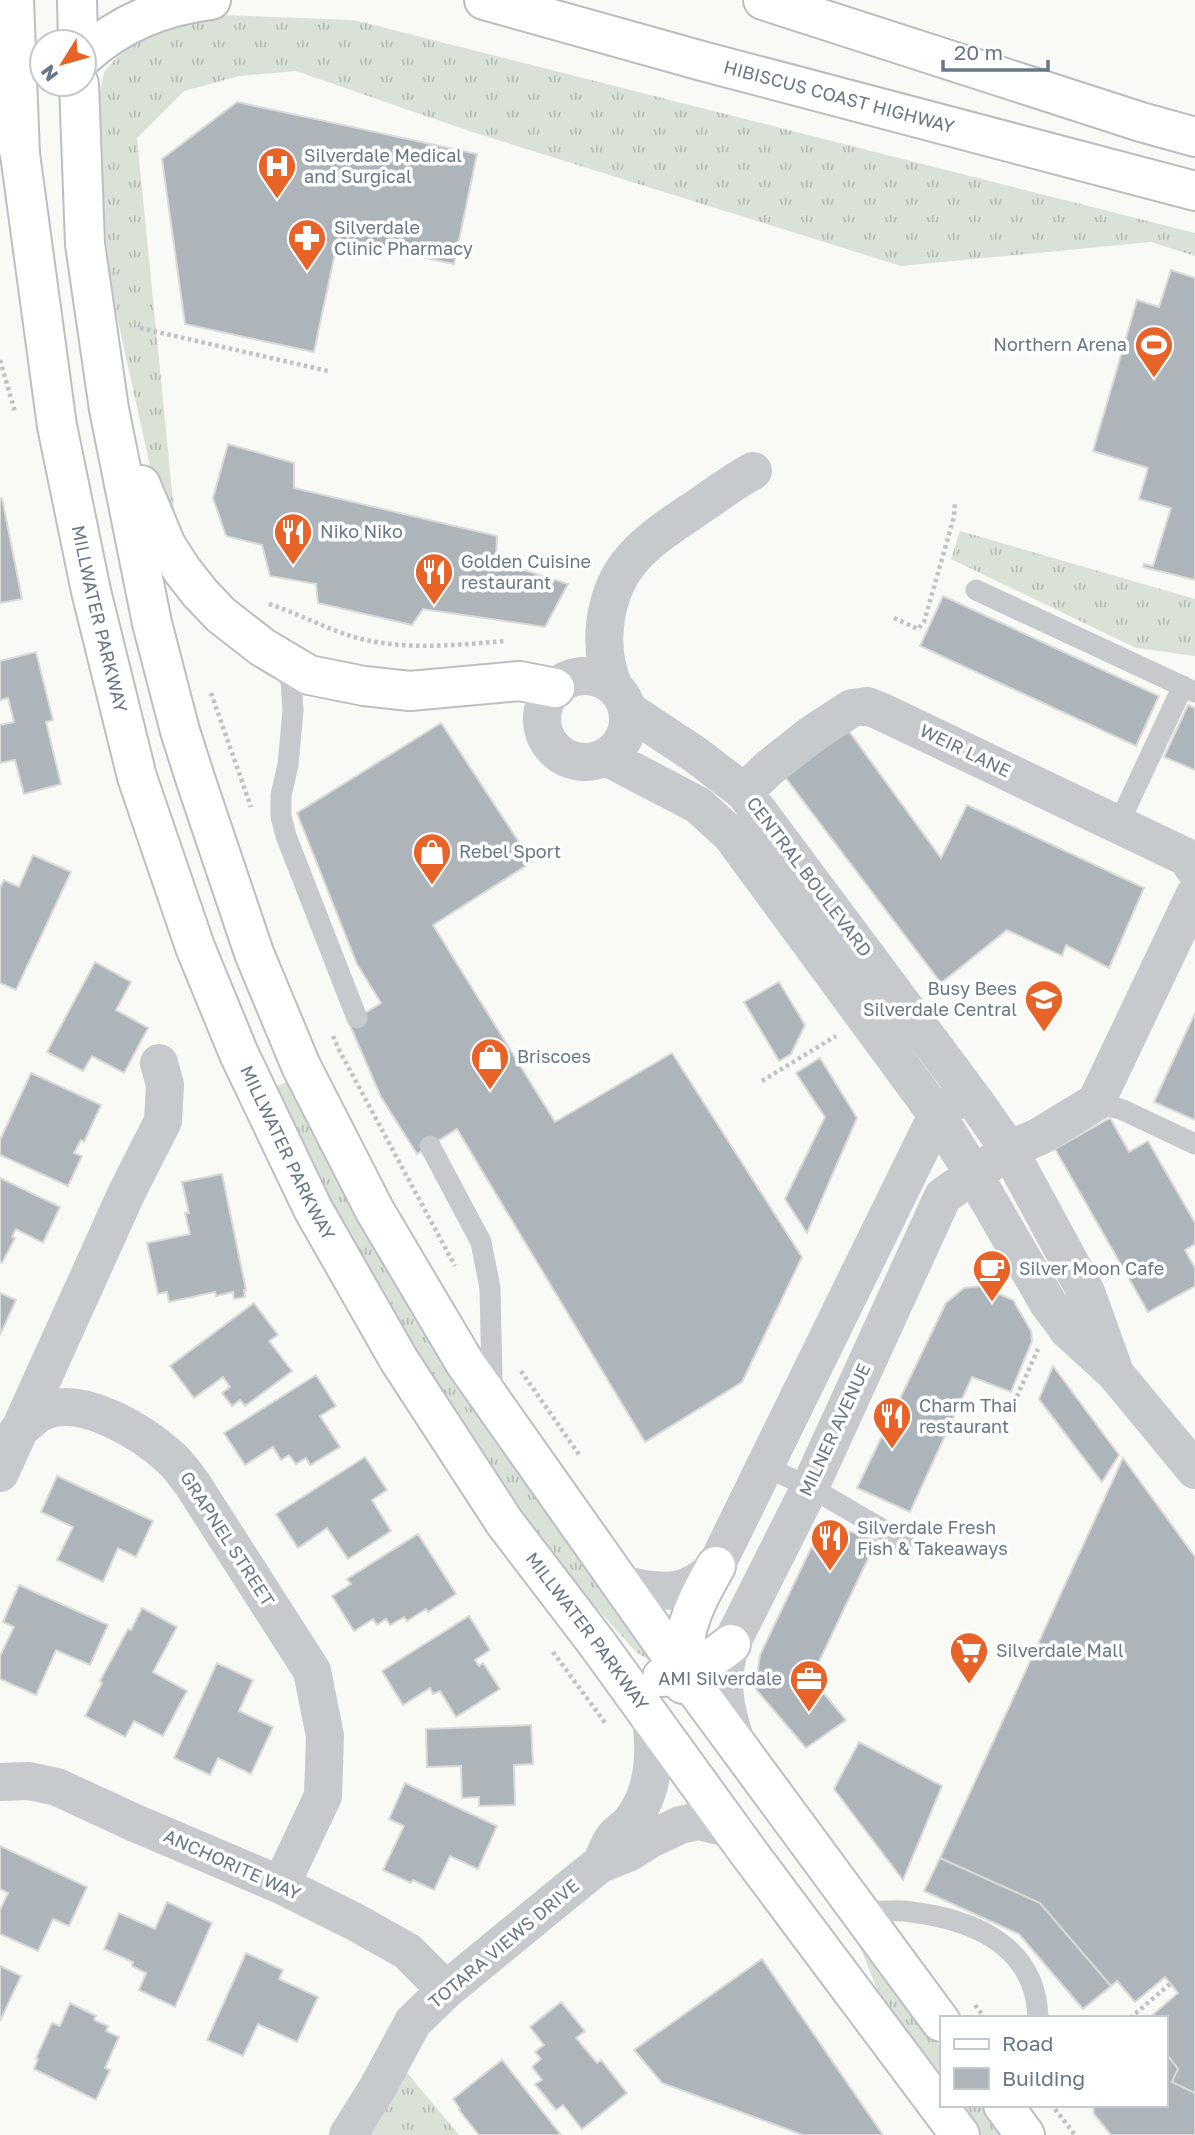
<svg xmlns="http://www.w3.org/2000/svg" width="1195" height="2135" viewBox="0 0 1195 2135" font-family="'Golos Text',sans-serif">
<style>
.grass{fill:url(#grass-tufts)}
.building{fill:#adb5bb;stroke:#dadbd8;stroke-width:2}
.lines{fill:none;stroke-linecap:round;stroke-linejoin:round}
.secondary-casing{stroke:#bbbfc4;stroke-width:42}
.primary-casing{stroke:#b9bdc1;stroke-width:42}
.path{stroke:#c0c2c4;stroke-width:4.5;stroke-dasharray:3.5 3.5;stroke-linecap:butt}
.lane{stroke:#c6cacd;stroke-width:21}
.street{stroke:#c6cacd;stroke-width:38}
.secondary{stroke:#fff;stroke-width:38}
.primary{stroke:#fff;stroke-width:38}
.labels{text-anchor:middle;stroke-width:7;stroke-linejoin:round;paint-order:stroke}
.street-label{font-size:18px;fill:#677788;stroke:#fff}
.poi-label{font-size:18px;fill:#677788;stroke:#fff;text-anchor:start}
</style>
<defs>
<pattern id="grass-tufts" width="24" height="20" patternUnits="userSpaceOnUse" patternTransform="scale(1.75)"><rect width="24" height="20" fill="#dae1d7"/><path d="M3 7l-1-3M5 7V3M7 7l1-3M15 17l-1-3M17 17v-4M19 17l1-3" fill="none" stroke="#b5bbb4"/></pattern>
</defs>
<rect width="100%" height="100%" fill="#f9f9f6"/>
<!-- grass -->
<path class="grass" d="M197,14l157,6 841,213v23l-44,-14 -250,24 -429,-134 -176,-61 -57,5 -55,15 -47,47 37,373 -20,-27 -42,-190 -9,-83 -6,-103 7,-36 25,-29z
M960,531l235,68v57l-59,-8 -185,-89z
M292,1080l365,585 -21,-13 -43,-48 -35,-43 -100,-140 -78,-125 -108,-208z
M862,1941l79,107v32l-60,-81 -22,-55z
M404,2069l55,66h-95z
M960,2105h23l22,30h-23z"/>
<!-- building -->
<path class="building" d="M237,102l240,52 -23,110 -116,-25 -24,113 -129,-28 -23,-165z
M1171,270l24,8v302l-52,-13 1,-3 9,2 18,-58 -32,-9 9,-31 -55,-17 44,-151 22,7z
M228,444l66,19v25l203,48 -1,25 72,23 -23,43 -122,-18 -11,16 -94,-22 -2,-19 -46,-8 -8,-31 -36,-9 -13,-38z
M2,498l20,101 -22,4v-104z
M943,596l216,100 -23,50 -216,-100z
M36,652l17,68 -7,2 15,62 -37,10 -9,-34 -15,3v-38l14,-3 -6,-24 -8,2v-39z
M1188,705l7,3v62l-31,-13z
M441,723l91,139 -99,63 122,197 117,-69 130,204 -60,125 -97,60 -188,-313 -40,25 -36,-57 -32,-74 32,-20 -24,-39 -60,-151z
M848,730l93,128 26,-53 177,83 -35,80 -43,-23 -4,11 -55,-26 -66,53 -156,-206z
M33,855l38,17 -55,118 -16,-7v-95l4,-8 15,7z
M95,962l36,20 -15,28 32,18 -24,45 -32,-17 -9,15 -36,-19z
M779,982l26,43 -14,29 -12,7 -35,-59z
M1195,1013v107l-41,-18z
M820,1058l37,60 -50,115 -22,-34 40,-82 -29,-44z
M31,1073l70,32 -17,37 -3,-2 -7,13 8,3 -14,30 -68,-31v-15z
M1110,1118l19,34 19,-11 47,82v21l-10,6 10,18v18l-47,26 -93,-163z
M222,1174l24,116h-2l1,7 -11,2 -1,-7 -17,4 -1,-4 -46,10 -2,-10 -9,2 -11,-51 43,-9 -5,-21h4l-7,-31z
M0,1178l60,29 -17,36 -27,-14 -4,8 3,1 -13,25 -2,-1z
M981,1286l32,14 18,31 1,10 -21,51 -39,-15 -62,135 -53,-24 89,-185 18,-15z
M0,1293l16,7 -16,35z
M254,1303l24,32 -9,6 23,30 -47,35 -5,-6 -8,6 -10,-13 8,-6 -7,-10 -29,21 -24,-32z
M1053,1366l66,89 -17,27 -63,-83z
M316,1375l20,31 -16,10 20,31 -30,18 -4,-7 -10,6 -7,-9 -8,5 -8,-13 -28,18 -21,-32z
M365,1457l22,33 -15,10 19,31 -43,28 -21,-31 -29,20 -22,-34z
M1123,1458l72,99v536l-23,-11 6,-13 -13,-17v-34h-16l29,-25 -13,-16 -30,25 -18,-21 -6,5 -71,-83 -100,-45z
M57,1476l96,45 -17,36 -18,-9 -15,34 -46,-22 16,-33 -32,-15z
M823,1523l54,17 -66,138 35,42 -40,28 -51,-60 5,-33z
M418,1534l38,60 -28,18 -2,-3 -19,12 -3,-4 -14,8 -4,-6 -9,6 -4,-6 -19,12 -22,-35 19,-12 -4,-5z
M19,1585l89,40 -18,40 -34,-15 -20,45 -36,-16v-23l14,-29 -11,-5z
M142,1608l35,19 -24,45 34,19 -24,45 -29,-15 -9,16 -40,-21 17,-33 -2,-2 28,-52 3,1z
M469,1616l21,34 -15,10 4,6 4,-3 17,26 -44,28 -16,-26 -7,3 -3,-6 -27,17 -21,-34z
M217,1663l36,17 -14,31 34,16 -22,47 -33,-16 -8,17 -36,-17z
M531,1725l2,39 -19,1 1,40 -36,1v-9l-17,1 -1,-32 -34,1 -1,-38z
M859,1742l83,44 -39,94 -69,-91z
M405,1783l92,43 -19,43 -28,-13 -16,34 -21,-10 -2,3 -28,-13 21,-44 -15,-7z
M0,1846l87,41 -18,39 -16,-7 -15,32 -38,-17v-24l8,-17 -8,-4z
M940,1858l100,45 71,83 -28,23 -64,-75 -95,-43z
M167,1902l45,21 -37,84 -36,-17 7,-17 -14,-7 1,-4 -29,-13 15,-36 36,16z
M246,1953l37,17 -4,9 39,18 -21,45 -39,-18 -15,32 -36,-16z
M762,1959l121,176h-80l-141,-52 -28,-33z
M0,1966l21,10 -21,45z
M561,2002l24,29 -9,7 21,25 4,-3 26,33 -45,36 -19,-24 -7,5 -21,-26 7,-4 -10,-13 9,-8 -6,-7 9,-7 -14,-18z
M70,2003l26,13 -2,4 14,6 -2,5 13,6 -14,31 5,2 -14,30 -62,-31 4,-10 -2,-1 16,-35 8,3z
M1165,2052l13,17 -6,13 23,11v42h-84l-17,-21 -1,-9h72z
M502,2060l59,75h-82l-20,-25 1,-1 -7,-10z"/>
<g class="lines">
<!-- secondary casing -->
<g class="secondary-casing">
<g id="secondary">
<path id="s1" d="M14,0l6,154 37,272 34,165 46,186 58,170 44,107 74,155 86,151 106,163 91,119 150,207 214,286"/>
<path d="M77,0l1,42"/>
<path d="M79,84l6,160 24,165 43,214 28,108 16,50 58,172 47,113 74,145 90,152 218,309 258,350"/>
<path d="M141,485l25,60 16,25 18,23 21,22 41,32 47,28 55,11 46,5 110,-10 35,7"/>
<path d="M662,1677c25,-2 50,-18 69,-33"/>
<path d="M683,1684c0,-23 0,-46 8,-67 6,-18 16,-35 25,-51"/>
<path d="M1003,2105l22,30"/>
</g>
</g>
<!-- primary casing -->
<g class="primary-casing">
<g id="primary">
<path id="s2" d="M484,0l218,61 493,130"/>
<path d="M763,0l378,122 54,15"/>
<path d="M84,56c36,-33 79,-50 127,-56"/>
<path d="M0,88l20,66"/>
</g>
</g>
<!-- path -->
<path class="path" d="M140,328l188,43
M0,360l15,52
M269,604c28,9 58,25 85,33 49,14 101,8 151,4
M894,618l24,11 6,-7 30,-105 1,-15
M211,693l40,114
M333,1036l5,12 117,218
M762,1081l74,-45
M521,1371l59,85
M1014,1403l24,-54
M553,1652l53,72
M975,2005l10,13
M1130,2018l40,-34
M1055,2109l20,26"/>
<!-- lane -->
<path class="lane" d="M976,590l219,102
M279,661l12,20 2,29 -5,55 -7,30v21l5,20 71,182
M1118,825l65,-139
M1096,1102l27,8 72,34
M430,1146l51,96 9,46 2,91 3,17
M766,1467l44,20 94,55
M860,1912c15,0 30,-2 44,-1 64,7 132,31 134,107"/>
<!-- street -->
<path class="street" d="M542 719a43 43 0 1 1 86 0a43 43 0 1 1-86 0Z
M614,687c-17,-38 -11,-90 14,-123 19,-25 50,-43 76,-61 16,-11 32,-23 49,-32
M628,710l68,45 48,37 233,312 32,46 77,142 27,75
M606,757l92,48 33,30 206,280 37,60 74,128 20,27 46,42 81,98
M744,792l25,-24 43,-34 40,-26 15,-2 13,5 306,146 9,13
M17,1432c7,-6 14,-13 21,-18 40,-23 105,18 135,46 7,7 14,17 20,25l119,186 13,65 -2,60 -42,89
M0,1473l127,-281 36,-71 2,-36 -6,-22
M621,1584c39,10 67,13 95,-18l221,-451 8,-9 9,-4
M736,1742c-12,-36 -17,-61 -5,-98l79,-157 133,-291 66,-46 31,-14 56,-34 99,-208
M0,1782l29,-1 28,6 78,36 146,62 74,37 52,29 39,39
M603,1859c4,-8 7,-18 13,-24 4,-4 9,-7 13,-11 25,-29 27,-69 22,-105
M348,2135l30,-48 35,-65 33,-32 112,-92 42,-34 30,-12 19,-12 31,-15 19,-4 33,8"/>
<!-- secondary -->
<use href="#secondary" class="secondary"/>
<!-- primary -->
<use href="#primary" class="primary"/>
</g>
<!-- icons -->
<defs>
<g id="hospital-pin" transform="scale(2.0125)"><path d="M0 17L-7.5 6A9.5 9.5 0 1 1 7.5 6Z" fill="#e86327" stroke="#fff"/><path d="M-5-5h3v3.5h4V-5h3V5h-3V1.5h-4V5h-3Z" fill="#fff"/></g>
<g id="pharmacy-pin" transform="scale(2.0125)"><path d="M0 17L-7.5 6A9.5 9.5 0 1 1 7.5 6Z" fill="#e86327" stroke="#fff"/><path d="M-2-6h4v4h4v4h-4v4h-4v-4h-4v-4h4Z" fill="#fff"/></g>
<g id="stadium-pin" transform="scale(2.0125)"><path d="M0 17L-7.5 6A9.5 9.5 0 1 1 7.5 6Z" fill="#e86327" stroke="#fff"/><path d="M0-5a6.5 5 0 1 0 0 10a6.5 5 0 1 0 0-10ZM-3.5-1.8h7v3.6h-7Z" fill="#fff"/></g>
<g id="restaurant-pin" transform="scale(2.0125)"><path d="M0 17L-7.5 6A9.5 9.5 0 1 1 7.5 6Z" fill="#e86327" stroke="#fff"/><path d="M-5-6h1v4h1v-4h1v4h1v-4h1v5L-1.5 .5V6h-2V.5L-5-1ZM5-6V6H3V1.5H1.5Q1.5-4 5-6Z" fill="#fff"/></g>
<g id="shop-pin" transform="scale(2.0125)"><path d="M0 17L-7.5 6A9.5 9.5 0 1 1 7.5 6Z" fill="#e86327" stroke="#fff"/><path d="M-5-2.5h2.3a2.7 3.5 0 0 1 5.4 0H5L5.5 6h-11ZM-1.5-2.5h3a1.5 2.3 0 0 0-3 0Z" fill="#fff"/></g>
<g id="school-pin" transform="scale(2.0125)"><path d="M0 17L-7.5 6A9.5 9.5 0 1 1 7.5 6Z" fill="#e86327" stroke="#fff"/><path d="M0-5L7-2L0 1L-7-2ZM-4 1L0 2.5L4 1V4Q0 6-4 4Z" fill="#fff"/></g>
<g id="cafe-pin" transform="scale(2.0125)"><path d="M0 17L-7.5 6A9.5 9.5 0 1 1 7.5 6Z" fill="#e86327" stroke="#fff"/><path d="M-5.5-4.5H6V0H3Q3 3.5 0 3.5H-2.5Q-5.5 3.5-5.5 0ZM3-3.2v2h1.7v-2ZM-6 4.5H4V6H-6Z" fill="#fff"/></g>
<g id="supermarket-pin" transform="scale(2.0125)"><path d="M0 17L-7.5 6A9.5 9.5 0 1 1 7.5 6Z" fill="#e86327" stroke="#fff"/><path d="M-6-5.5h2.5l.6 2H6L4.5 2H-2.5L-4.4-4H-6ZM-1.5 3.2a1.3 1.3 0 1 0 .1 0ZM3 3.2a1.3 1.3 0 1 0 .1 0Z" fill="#fff"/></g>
<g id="office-pin" transform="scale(2.0125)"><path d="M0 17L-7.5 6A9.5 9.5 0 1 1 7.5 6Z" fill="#e86327" stroke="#fff"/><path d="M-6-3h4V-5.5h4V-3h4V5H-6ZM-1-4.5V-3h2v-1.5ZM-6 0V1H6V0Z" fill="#fff"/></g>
</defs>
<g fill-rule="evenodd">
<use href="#hospital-pin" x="277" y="166"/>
<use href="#pharmacy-pin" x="307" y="238"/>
<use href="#stadium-pin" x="1154" y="345"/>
<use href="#restaurant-pin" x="293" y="532"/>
<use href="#restaurant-pin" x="434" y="572"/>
<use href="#shop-pin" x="432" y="852"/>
<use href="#school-pin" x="1044" y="999"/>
<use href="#shop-pin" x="490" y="1057"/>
<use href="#cafe-pin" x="992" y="1269"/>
<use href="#restaurant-pin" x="892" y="1416"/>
<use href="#restaurant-pin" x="830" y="1538"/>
<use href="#supermarket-pin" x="969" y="1651"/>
<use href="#office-pin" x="809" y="1679"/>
</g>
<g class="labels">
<!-- street labels -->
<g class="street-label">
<text dy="6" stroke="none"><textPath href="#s2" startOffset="368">HIBISCUS COAST HIGHWAY</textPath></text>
<text dy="6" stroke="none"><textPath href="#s1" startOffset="626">MILLWATER PARKWAY</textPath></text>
<text transform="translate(965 751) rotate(26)" y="6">WEIR LANE</text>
<text transform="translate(809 877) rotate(53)" y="6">CENTRAL BOULEVARD</text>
<text dy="6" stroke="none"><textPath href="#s1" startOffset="1194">MILLWATER PARKWAY</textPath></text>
<text transform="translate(835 1430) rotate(-65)" y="6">MILNER AVENUE</text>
<text transform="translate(227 1539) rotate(57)" y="6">GRAPNEL STREET</text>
<text dy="6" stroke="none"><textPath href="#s1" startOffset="1760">MILLWATER PARKWAY</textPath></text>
<text transform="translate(232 1865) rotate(24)" y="6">ANCHORITE WAY</text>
<text transform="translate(504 1944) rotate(-40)" y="6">TOTARA VIEWS DRIVE</text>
</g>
<!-- poi labels -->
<g class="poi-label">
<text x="304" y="162">Silverdale Medical<tspan x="304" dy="21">and Surgical</tspan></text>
<text x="334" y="234">Silverdale<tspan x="334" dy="21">Clinic Pharmacy</tspan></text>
<text x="1127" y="351" text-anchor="end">Northern Arena</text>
<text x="320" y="538">Niko Niko</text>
<text x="461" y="568">Golden Cuisine<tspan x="461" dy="21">restaurant</tspan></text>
<text x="459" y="858">Rebel Sport</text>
<text x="1017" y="995" text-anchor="end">Busy Bees<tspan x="1017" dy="21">Silverdale Central</tspan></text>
<text x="517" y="1063">Briscoes</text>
<text x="1019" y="1275">Silver Moon Cafe</text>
<text x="919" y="1412">Charm Thai<tspan x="919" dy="21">restaurant</tspan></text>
<text x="857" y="1534">Silverdale Fresh<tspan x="857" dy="21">Fish &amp; Takeaways</tspan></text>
<text x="996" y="1657">Silverdale Mall</text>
<text x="782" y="1685" text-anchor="end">AMI Silverdale</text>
</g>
</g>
<!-- legend -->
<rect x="940" y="2016" width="228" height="91" fill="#ffffff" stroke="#c2c9cf" stroke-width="2"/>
<rect x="954" y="2039" width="35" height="10" fill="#ffffff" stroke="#c2c9cf" stroke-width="2"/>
<text x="1002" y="2051" font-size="21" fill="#677788">Road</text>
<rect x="954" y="2068" width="35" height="21" fill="#adb5bb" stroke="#c2c9cf" stroke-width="2"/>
<text x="1002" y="2086" font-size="21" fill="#677788">Building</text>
<!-- north arrow -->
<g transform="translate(63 63) rotate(233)"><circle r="33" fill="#ffffff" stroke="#c2c9cf" stroke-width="2"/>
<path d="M0-5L12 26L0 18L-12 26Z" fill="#e86327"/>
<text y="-10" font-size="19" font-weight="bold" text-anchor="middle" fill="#677788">N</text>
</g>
<!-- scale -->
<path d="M943 60v10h105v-10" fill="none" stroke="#677788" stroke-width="3.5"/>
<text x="954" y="60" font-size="21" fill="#677788" stroke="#ffffff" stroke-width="5" paint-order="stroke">20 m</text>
</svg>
